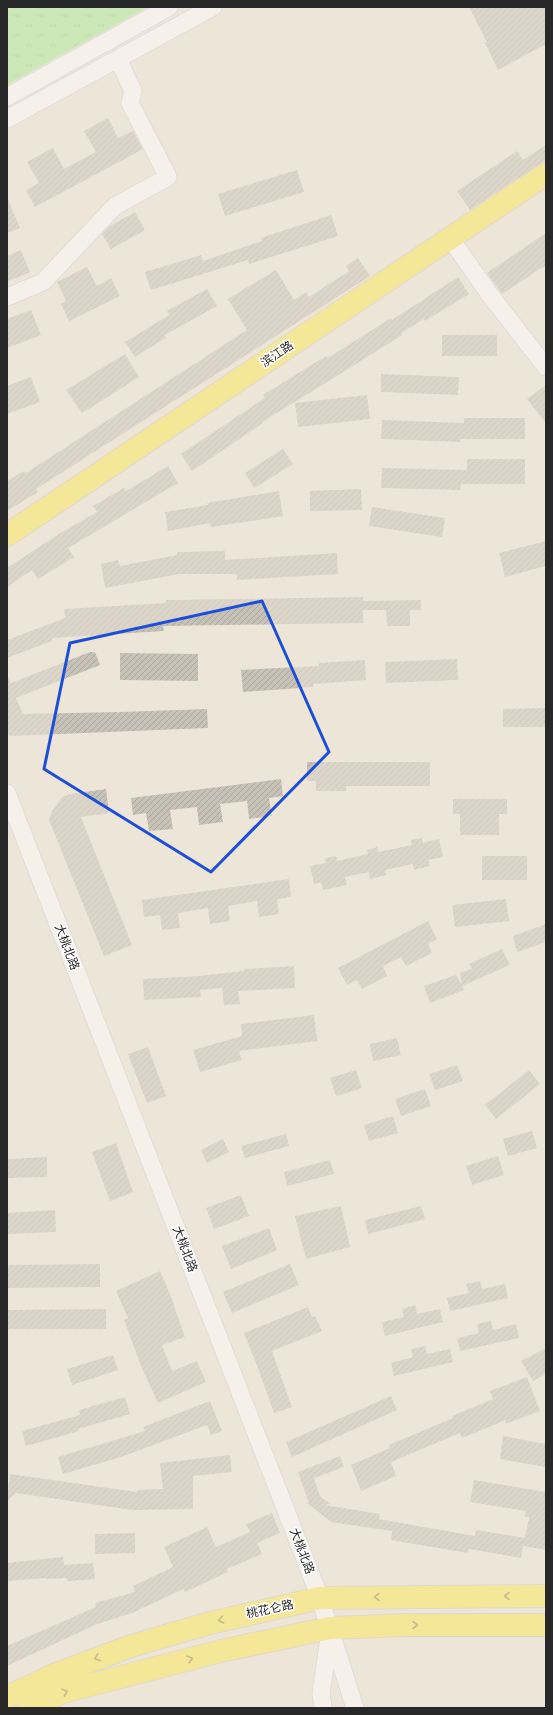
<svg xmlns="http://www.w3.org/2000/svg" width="553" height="1715" viewBox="0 0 553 1715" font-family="'Space Grotesk','Noto Sans SC',sans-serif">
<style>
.park{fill:url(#park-tufts)}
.building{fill:url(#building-hatch)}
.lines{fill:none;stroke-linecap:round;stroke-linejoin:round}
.minor-casing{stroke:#cdcfe3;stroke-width:19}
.major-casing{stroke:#cbcbcb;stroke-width:24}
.minor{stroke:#fff;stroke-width:17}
.major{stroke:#ffe84a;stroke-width:22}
.oneway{stroke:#948839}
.marked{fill:none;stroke:#1d4ed8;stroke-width:3;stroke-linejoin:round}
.labels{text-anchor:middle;stroke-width:3;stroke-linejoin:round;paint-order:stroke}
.street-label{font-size:12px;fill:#282828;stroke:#fff}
</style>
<defs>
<pattern id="park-tufts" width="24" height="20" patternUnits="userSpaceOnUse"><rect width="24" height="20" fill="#a3ea8d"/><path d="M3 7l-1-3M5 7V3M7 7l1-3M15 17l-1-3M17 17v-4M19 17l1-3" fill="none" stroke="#8cc97a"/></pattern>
<pattern id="building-hatch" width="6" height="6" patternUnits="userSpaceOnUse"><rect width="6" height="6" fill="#c7c2b8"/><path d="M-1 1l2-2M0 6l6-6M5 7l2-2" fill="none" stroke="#aba79e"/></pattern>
</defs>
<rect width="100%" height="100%" fill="#ede6d8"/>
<!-- park -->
<path class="park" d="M7,7h141l-141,78z"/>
<!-- building -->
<path class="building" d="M469,7h77v37l-48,26 -13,-27 2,-1z
M108,118l10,20 15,-7 10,18 -108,58 -9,-17 13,-7 -12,-21 26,-14 11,21 32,-17 -12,-21z
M546,145v15l-76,50 -13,-19 60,-40 6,9z
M297,170l7,22 -79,24 -7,-22z
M7,197l13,31 -13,5z
M135,212l10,18 -34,19 -9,-15 8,-8z
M331,215l7,21 -89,28 -1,-4 -97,30 -6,-18 56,-17 2,6 59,-20 -1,-3z
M546,233v32l-44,29 -15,-21z
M21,250l9,22 -23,10v-26z
M358,258l12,18 -334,213 2,3 -31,19v-30l17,-10 2,2 221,-143 -19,-31 48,-29 18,30 12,-8 3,5 40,-26 -3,-5z
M87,267l10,19 14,-8 9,18 -51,25 -8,-17 5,-3 -9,-19z
M458,277l11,17 -44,27 -1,-2 -23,14 1,2 -57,36 -83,51 1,1 -71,48 -11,-17 84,-56 -2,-3 63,-39 2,2 63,-40 1,2z
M207,289l10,17 -52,29 1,3 -31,19 -10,-15 44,-27 -2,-4z
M31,310l10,25 -34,13v-29z
M442,335h55v21h-55z
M125,354l14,23 -57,36 -16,-23z
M381,374l78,3 -1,18 -77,-3z
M31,377l9,25 -33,12v-28z
M546,385v38l-19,-24z
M367,395l3,24 -72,8 -3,-24z
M464,418h61v21h-65v3l-79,-3 1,-19 82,3z
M283,449l10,15 -39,24 -9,-15z
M467,459h58v25h-64l-1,6 -79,-2 1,-20 85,2z
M168,466l10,17 -110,65 6,9 -36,22 -6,-9 -25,17v-19l52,-34 38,-22 -4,-6 31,-18 2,3z
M361,489l1,21 -52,1v-20z
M279,491l4,25 -72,11 -1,-4 -42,8 -3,-19 43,-7 -1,-2z
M372,507l73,11 -3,19 -73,-11z
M546,541v25l-41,11 -6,-24z
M225,551v9l112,-7 1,21 -101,6v-6h-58l-74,14 -4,-24 17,-4 2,6 57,-11v-3z
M363,597v4l58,-1v10h-11v16h-23l-1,-16h-23v13l-200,3 1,5 -112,7v3l-45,17v-18l58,-22 -1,-9 102,-6v-3z
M90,652h5l5,13 -84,33 7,16 95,-2 1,2v-2l88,-3 1,19 -199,8 -2,-5v-55l4,7z
M120,653l78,1v27l-78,-1z
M457,659l1,21 -72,3 -1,-21z
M365,660l1,20 -53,4v3l-70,5 -2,-22 78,-4v-3z
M546,708v19h-43v-18z
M307,762h123v24h-84v5h-30v-10h-9z
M281,779l2,17 -14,2 3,18 -23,3 -2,-18 -27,3 3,18 -24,3 -2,-18 -27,3 3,19 -24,2 -3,-18 -13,2 -2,-17z
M106,789l3,24 -28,4 51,128 -28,11 -55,-136 3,-9 10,-14 8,-3z
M453,799h54v15h-8v21h-39v-21h-7z
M422,838l1,5 16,-4 4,18 -15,3 2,6 -16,4 -1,-6 -28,6 1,5 -16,4 -1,-7 -24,5 2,8 -24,5 -2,-8 -7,2 -4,-18 16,-3 -1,-5 11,-2 1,5 31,-7 -1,-4 10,-3 1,5 34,-7 -1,-5z
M482,856h45v24h-45z
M289,879l2,18 -14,2 2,15 -20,3 -2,-16 -29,5 2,15 -20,3 -2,-16 -30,5 2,15 -18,2 -2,-15 -16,2 -2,-17z
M506,899l3,22 -54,6 -3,-22z
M428,921l9,18 -9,5 4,9 -26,13 -5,-9 -18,9 4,10 -25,13 -5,-9 -10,5 -9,-17z
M546,924v18l-29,10 -4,-16z
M502,949l8,16 -48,21 2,4 -34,13 -6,-17 32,-11 6,10 -2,-12 12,-4 -3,-5z
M294,966l1,22 -57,3 2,13 -16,1 -2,-17 -22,2 1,7 -57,3 -1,-21 56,-3 45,-5v-2z
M314,1015l3,26 -78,10 3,9 -42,12 -7,-22 49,-14 -1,-12z
M397,1038l4,17 -28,6 -3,-17z
M148,1047l18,49 -19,7 -19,-49z
M457,1065l6,16 -28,9 -6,-16z
M356,1070l6,18 -26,8 -6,-18z
M529,1070l11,14 -44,35 -11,-14z
M425,1089l6,17 -30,10 -6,-17z
M393,1116l5,17 -29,8 -5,-16z
M532,1131l5,17 -29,8 -5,-17z
M286,1134l3,12 -44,12 -4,-12z
M223,1139l6,13 -22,11 -6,-13z
M116,1143l17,49 -23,9 -18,-49z
M498,1156l6,19 -32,10 -6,-19z
M47,1157v20l-40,1v-19z
M330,1160l4,14 -47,12 -3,-14z
M241,1195l8,21 -35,13 -8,-21z
M341,1206l9,41 -44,12 -11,-43z
M421,1206l4,13 -57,15 -3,-14z
M55,1210l1,22 -49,2v-21z
M269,1228l8,22 -46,19 -9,-23z
M100,1264v23l-93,1v-23z
M290,1264l9,21 -67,28 -9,-21z
M160,1271l10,23 15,43 -23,8 10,26 25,-10 9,21 -48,21 -17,-37 -17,-46 4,-2 -12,-27z
M480,1281l2,8 23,-5 3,14 -58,13 -3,-13 22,-5 -3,-9z
M415,1305l2,9 23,-5 3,13 -58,14 -3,-14 22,-5 -2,-8z
M308,1307l4,10 3,-1 7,15 -50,20 20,56 -18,6 -16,-45 -14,-35z
M106,1309v20h-99v-19z
M491,1321l2,9 23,-6 3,14 -59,13 -3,-13 22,-5 -2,-9z
M425,1346l2,8 23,-5 3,13 -59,14 -3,-13 22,-6 -2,-8z
M546,1348v26l-13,7 -12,-20z
M113,1355l5,15 -46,15 -5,-16z
M527,1377l13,34 -35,13 1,-4 -44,18 -2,-5 -69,29 5,14 -35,15 -10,-26 39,-17 -1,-3 64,-27 -1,-2 41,-17 -3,-8z
M391,1396l6,14 -105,47 -6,-15z
M125,1397l5,17 -52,15 1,2 -53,15 -4,-15 58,-16 -1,-5z
M210,1401l12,30 -11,4 -4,-10 -83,31 -61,18 -5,-17 87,-26 -2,-4z
M503,1436l43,8v23l-46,-8z
M230,1455l2,17 -39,4v33l-61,1 -116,-17 -9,8 3,-27 127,18v-2l26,-1 -3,-26z
M340,1456l4,11 -30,11 6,18 10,8 -5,1 55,9 -1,5 96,17 1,-6 49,8 4,-21h-4l1,-6 -56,-9 4,-22 72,12v58l-23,-4 -2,12 -52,-9 -1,4 -77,-13 1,-9 -61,-9 -25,-20 3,1 -11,-31z
M272,1513l8,20 -23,10 5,11 -35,15 1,3 -43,20 -2,-3 -51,24 -35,11 -90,42v-20l89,-39 -1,-4 40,-11 -2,-6 40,-19 -9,-20 43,-20 9,20 34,-15 -4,-8z
M135,1533v20l-40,1v-20z
M63,1557l1,8 29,-2 2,16 -28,2v-3l-21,1v-1l-39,3v-18z"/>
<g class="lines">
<!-- minor casing -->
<g class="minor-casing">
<path id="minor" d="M7,97l162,-90
M7,119l206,-112
M450,238l40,57 56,72
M7,297l36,-15 72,-76 53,-29 -38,-74 3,-12 -15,-32
M7,793l313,805 35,110
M323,1708l-2,-15 9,-61"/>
</g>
<!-- major casing -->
<g class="major-casing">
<path id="major" d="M7,535l539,-361
M7,1697l49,-23 75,-28 79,-23 110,-25 226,-2
M29,1708l34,-16 158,-41 109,-23 76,-3h140"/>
</g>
<!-- minor -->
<use href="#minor" class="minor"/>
<!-- major -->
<use href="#major" class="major"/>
</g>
<!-- one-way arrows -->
<defs><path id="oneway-chevron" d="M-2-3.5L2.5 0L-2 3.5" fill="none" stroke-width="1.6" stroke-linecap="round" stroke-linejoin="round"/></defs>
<g class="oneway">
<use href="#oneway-chevron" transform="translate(507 1596) rotate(180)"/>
<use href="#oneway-chevron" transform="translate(377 1597) rotate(179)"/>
<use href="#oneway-chevron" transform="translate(221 1620) rotate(168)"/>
<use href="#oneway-chevron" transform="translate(415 1625)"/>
<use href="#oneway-chevron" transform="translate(97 1658) rotate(160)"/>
<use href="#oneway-chevron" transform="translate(190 1659) rotate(-15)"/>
<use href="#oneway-chevron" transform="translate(65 1692) rotate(-19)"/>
</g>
<!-- marked area -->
<path d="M0 0H553V1715H0ZM262,601l67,151 -118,120 -167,-103 26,-126z" fill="#ede6d8" fill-opacity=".55" fill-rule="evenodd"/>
<path class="marked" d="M262,601l67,151 -118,120 -167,-103 26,-126z"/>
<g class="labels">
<!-- street labels -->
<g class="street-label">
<text transform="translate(277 354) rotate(-34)" y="4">滨江路</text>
<text transform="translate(67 947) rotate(69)" y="4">大桃北路</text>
<text transform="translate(185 1249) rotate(69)" y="4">大桃北路</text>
<text transform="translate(302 1551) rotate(69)" y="4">大桃北路</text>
<text transform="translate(270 1609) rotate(-12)" y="4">桃花仑路</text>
</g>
</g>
<!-- border -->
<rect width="553" height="1715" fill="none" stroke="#282828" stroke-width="16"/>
</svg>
